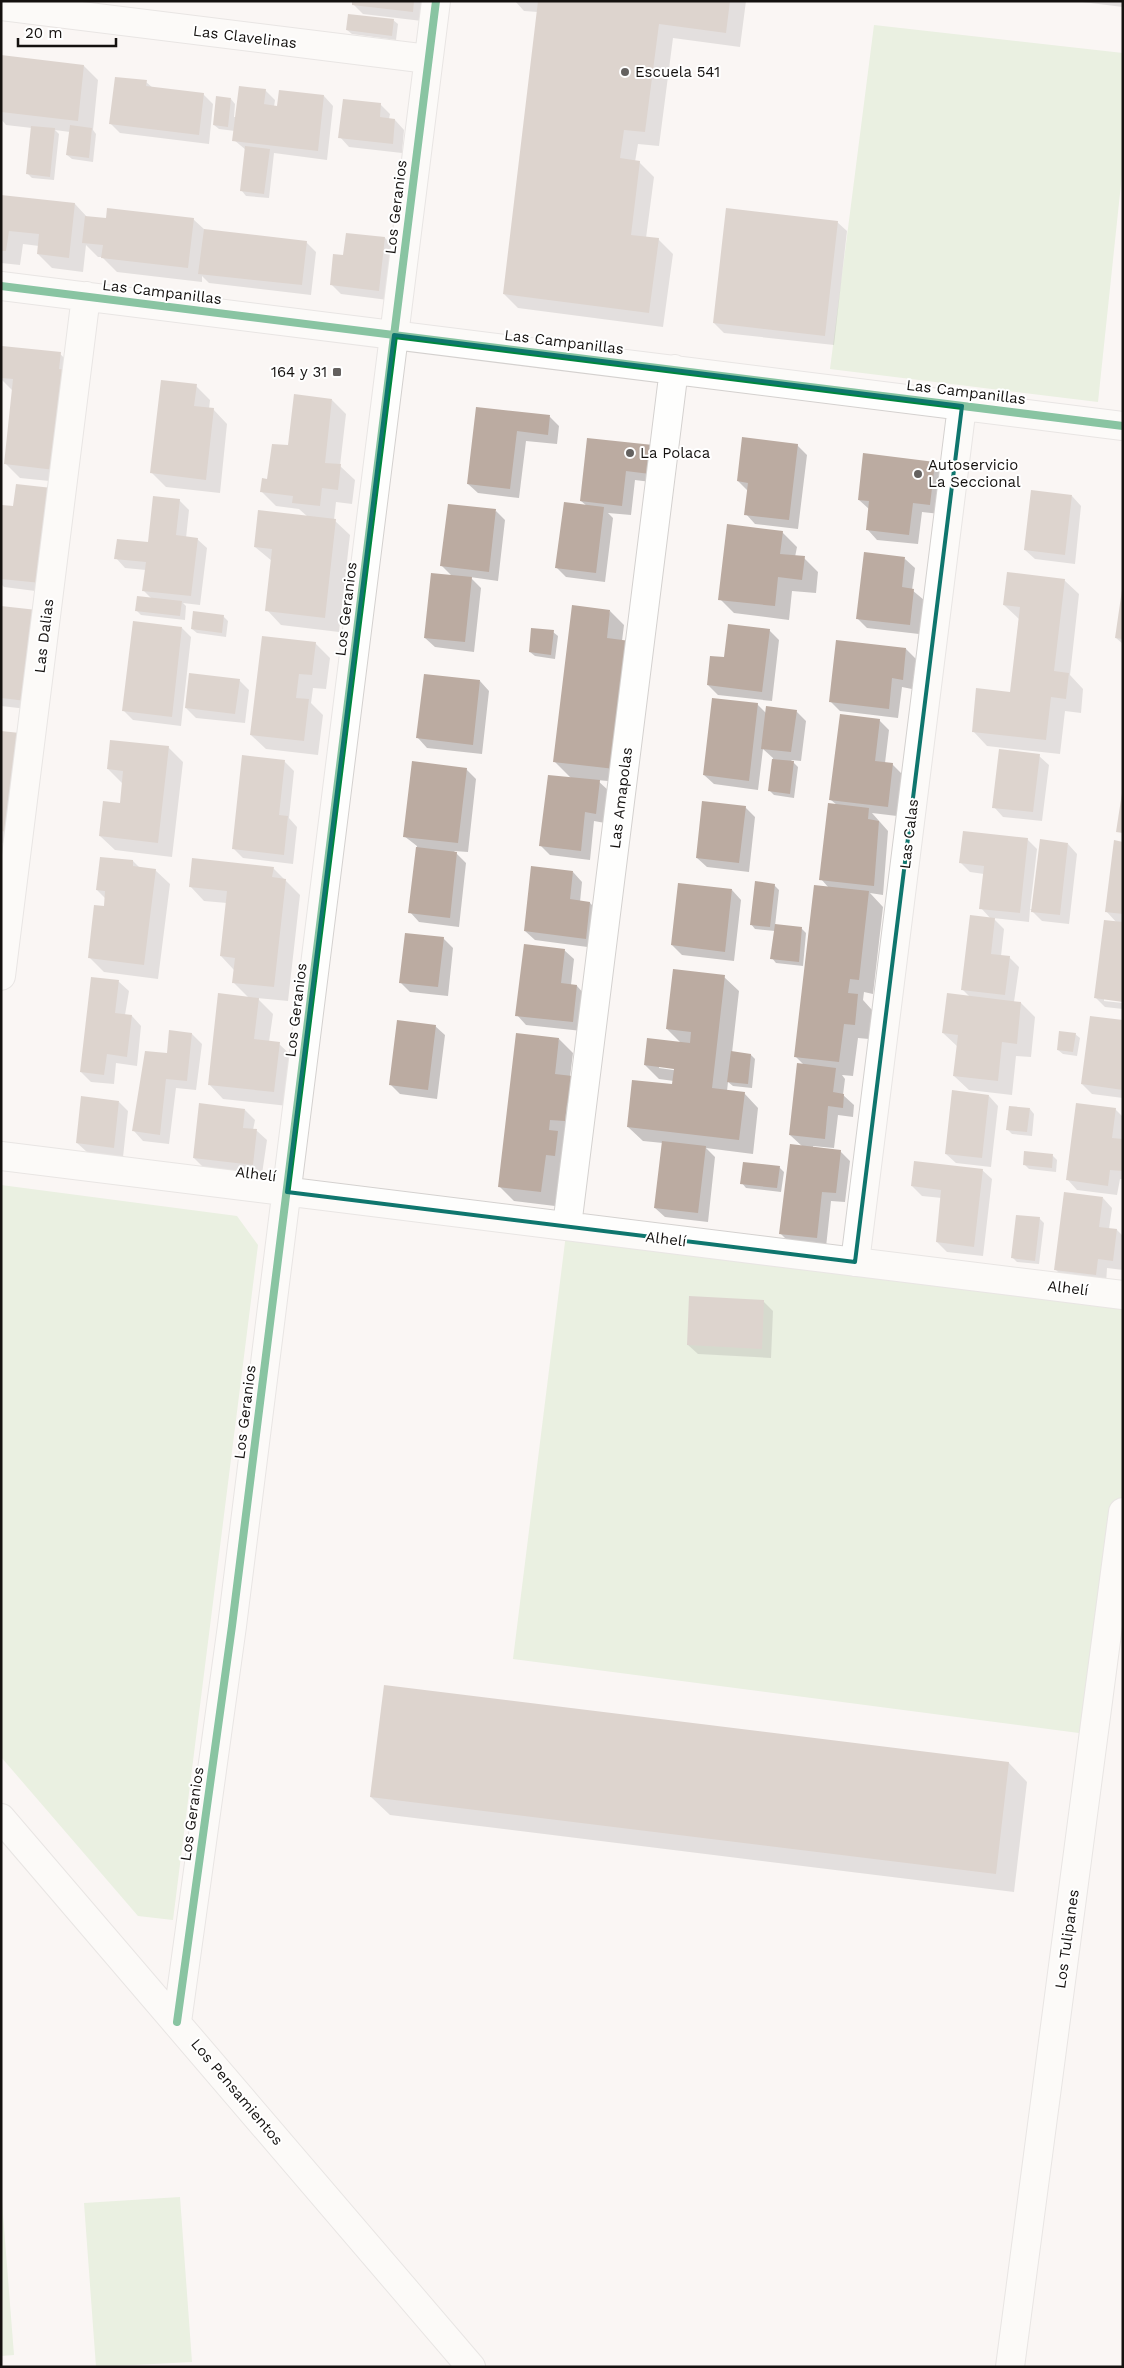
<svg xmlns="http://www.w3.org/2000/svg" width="1124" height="2368" viewBox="0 0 1124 2368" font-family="'Work Sans',sans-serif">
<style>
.green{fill:#d7e8ca}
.shadow{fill:#0003;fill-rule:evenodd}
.building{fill:#bbaba1}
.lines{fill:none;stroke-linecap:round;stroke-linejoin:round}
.minor-casing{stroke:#d4d1cf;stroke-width:30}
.minor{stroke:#fefefd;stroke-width:28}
.cycleway-casing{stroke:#fff;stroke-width:11}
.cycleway{stroke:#00873e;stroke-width:8}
.marked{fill:none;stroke:#0f766e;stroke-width:4;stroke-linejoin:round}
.poi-dot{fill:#64615f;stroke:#fff;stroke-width:2}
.labels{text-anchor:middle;stroke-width:4;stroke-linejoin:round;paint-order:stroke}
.street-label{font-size:15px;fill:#14110f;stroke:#fff}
.poi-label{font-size:15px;fill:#14110f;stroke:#fff;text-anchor:start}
</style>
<rect width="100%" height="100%" fill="#faf6f4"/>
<!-- green -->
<path class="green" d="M874,25l249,28v112l-25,237 -268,-33z
M1,1185l236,31 21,29 -85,675 -35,-4 -137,-159z
M567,1226l556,69v217l-29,223 -581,-76z
M1,2189l13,166 -13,1z
M180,2197l12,165 -96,5 -12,-164z"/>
<!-- shadow -->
<path class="shadow" d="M353,1h72l-3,20 -59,-7 -10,-10z
M515,1h231l-6,46 -67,-9 -14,108 -21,-2 -3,18h4l15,15 -8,61 12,1 15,15 -10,73 -145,-19 -14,-14 34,-282 -14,-1z
M1074,1h49v6z
M393,20l5,4 -2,16 -44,-6 -5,-4z
M1,56l83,10 14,14 -5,50 3,4 -3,28 -21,-3 -5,-4 3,-23 -15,-2 4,4 -5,46 -22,-2 -5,-5 5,-45 -26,-3 -5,-6z
M146,82l7,6 50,6 10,10 -4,40 -89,-11 -10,-10z
M265,90l10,10 -1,7 50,-11 9,10 -6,54 -53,-7 -5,45 -23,-2 -4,-5 4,-41 -12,-10 1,-9 -16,-2 -5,-4 17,-26 4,5 -1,13h2z
M380,104l10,10 -1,5 6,1 9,10 -2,23 -53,-6 -9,-10z
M1,196l74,8 13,14 19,2 86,-1 12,11 101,12 10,10 -5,43 -102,-12 -7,-7v6l-85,-10 -15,-15h-4l-12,-12 -3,27 -31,-4 -14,-14 1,-8 -16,-2 -3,21 -19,-2z
M837,222l10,9 -13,114 -110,-12 -10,-10z
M385,238l9,10 -6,52 -47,-6 -10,-10 13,-28z
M3,347l57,7 15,14 -6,115 -49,-5 -15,-15 8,-72 -12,-12z
M196,386l14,14 -1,9h4l14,15 -7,69 -54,-6 -14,-14z
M332,400l14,14 -6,52 15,14 -3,24 -16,-2 -2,18 16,15 -11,97 -58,-7 -14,-15 5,-49 -17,-14 53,-30 -9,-8 -23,-3 -14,-14 28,-45z
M477,408l73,9 9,9 -2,18 -31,-3 -7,57 -41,-5 -10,-9z
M797,445l10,10 -9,74 -43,-5 -9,-10 2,-23 -10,-10z
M652,446l7,37 -24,-3 -4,35 -23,-2 5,5 -8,64 -39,-5 -10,-10 31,-61 -6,-5z
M934,463l10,9 -4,42 -18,-2 -4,32 -41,-4 -9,-10 1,-21 -10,-9z
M1072,496l9,10 -6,58 -40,-5 -10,-9z
M179,500l10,10 -3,28 11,1 10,9 -7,57 -17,-2 3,3 -1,14 -44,-5 -4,-4 14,-13 -7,-7 2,-21 -21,-2 -9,-10 33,-15z
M3,507l48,86 -47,-6 -3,-3z
M496,511l9,9 -7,61 -28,-4 11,11 -7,64 -39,-5 -10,-9 28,-61 -11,-11z
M782,532l15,15 -2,10 9,1 14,14 -2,21 -24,-2 -3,29 -55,-7 -14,-14z
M905,559l10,9 -3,22 12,10 -5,34 -52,-6 -9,-9z
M1064,580l15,14 -9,81 13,14 -2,24 -16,-2 -5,43 -73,-8 -14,-15 38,-38 8,-74 -15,-14z
M1123,593v51l-7,-6z
M1,607l35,103 -35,-4z
M610,611l14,14 -2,16 7,142 -32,-3 12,11 -4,32 -11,-2 -4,39 -40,-5 -9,-9 30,-68 -16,-16z
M223,616l5,5 -2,16 -29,-4 -5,-4z
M182,628l9,9 -10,89 -48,-6 -9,-9z
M769,630l10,10 -7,61 -54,-6 -10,-10 17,-26z
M553,632l5,4 -3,23 -20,-3 -5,-4z
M315,643l15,15 -4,31 -13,-1 -2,15 12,12 -5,40 -52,-6 -15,-14z
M906,649l10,10 -4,30 -10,-2 -4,31 -58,-7 -9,-9z
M239,680l10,10 -4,33 -49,-5 -10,-10z
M480,681l9,10 -7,63 -55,-6 -9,-10z
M757,704l10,10 29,-3 10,10 -5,40 -10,-1 7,7 -4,31 -20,-3 -5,-5 4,-32 -10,-9 -5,41 -44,-6 -10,-9z
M879,720l10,10 -4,33 7,1 10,10 -5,42 -25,-3 16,18 -5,64 -13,-2 13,14 -10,87 -9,-2 -1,8 9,10 -3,29 -11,-1 -5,38 -11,-1 3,4 -2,16 11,10 -1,12 -15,-2 -4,33 -21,-2v2l27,3 10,10 -5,41 -14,-1 -5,46 -36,-4 -10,-10 23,-86 -13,-12 14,-70 -8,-8 33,-169 -8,-9 16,-74 -6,-5z
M1,732l22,114 -22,-3z
M168,747l15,15 -11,95 -57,-7 -15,-14 21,-32 2,-20 -15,-15z
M1039,756l10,9 -7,56 -39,-4 -9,-10z
M284,761l10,10 -5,47 8,9 -4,37 -50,-6 -10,-10z
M466,769l10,10 -8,73 -14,-1 12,12 -7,64 -40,-5 -9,-10 7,-66 -13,-10z
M745,807l10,10 -6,55 -42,-5 -10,-9z
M1027,839l10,10 -7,60h3l35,-65 9,10 -8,70 -27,-3 -12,-12 -1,13 -36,-4 11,11 -3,27 8,1 10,10 -5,35 7,1 14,14 -4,40 -15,-1 -4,39 -43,-5 -15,-14 4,-29 -15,-14 27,-36 -8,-8 29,-70 -10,-11 3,-34 -14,-2 -9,-9z
M1123,843v157l-19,-2v3l19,2v6l-18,-2 -10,-10 22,-74 -11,-12z
M133,861l7,7 15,2 15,14 -12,95 -54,-7 -14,-14 16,-59 -9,-9z
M273,868l27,27 -12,106 -31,-3 16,16 -4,28 10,2 15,14 -6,48 -65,-7 -14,-15 40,-86 -16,-16 1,-12 -13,-14 6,-53 -23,-2 -14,-15z
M573,872l9,10 -2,20 10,1 10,10 -5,35 -60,-8 -10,-9z
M774,885l5,5 -4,36 27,3 4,4 -3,33 -27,-3 -4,-5 3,-27 -20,-2 -4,-5z
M732,890l9,10 -7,61 -52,-6 -10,-10z
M443,938l10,10 -5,48 -38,-4 -9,-9z
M564,950l10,9 -3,26 6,1 9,10 -4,35 -56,-6 -9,-10z
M724,977l15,14 -7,62 19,2 4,4 -3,29 -19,-2 -5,-4 -1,9 17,2 14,15 -5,46 -47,-6 9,9 -7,65 -43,-5 -10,-9 8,-65 -20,-2 -15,-14 45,-42 1,-4 -15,-2 -14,-14 37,-21 -15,-15zM659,1066l21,3v2l-21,-3z
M92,978l27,4 10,9 -4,24 7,1 9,10 -4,40 -21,-3 -2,21 -23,-2 -10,-10z
M1123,1022v76l-31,-4 -10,-10z
M435,1026l10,9 -8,64 -37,-5 -10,-10z
M171,1032l21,2 10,10 -6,46 -20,-2 -7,56 -26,-3 -9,-10 34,-76z
M1075,1034l5,4 -3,18 -14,-2 -5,-4z
M559,1039l14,14 -3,24 9,58 -15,-1v4l8,8 -3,24 -9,-1 -5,37 -41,-5 -14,-14z
M989,1096l9,10 -7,61 -35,-4 -10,-9z
M119,1102l9,9 -5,46 -36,-5 -10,-9z
M1030,1109l4,5 -2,22 -20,-2 -4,-4z
M1115,1109l8,8v62h-3l-3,16 -40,-5 -9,-10z
M245,1110l10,10 -2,10 4,1 10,9 -5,34 -58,-6 -10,-10z
M1053,1156l4,4 -1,12 -27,-3 -5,-5z
M779,1167l5,5 -3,20 -35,-4 -4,-5z
M982,1170l10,9 -9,77 -36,-4 -10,-10 5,-44 -20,-2 -10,-10z
M1103,1198l9,10 -3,21 8,1 6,6v34l-16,-2 -1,16 -41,-5 -10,-10z
M1039,1218l5,5 -5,41 -22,-2 -5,-5z
M764,1302l9,9 -2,47 -73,-4 -10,-9z
M1009,1763l18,19 -13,110 -624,-77 -19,-18z"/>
<!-- building -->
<path class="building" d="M352,1h62l-1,11 -61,-7z
M538,1h192l-4,32 -67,-9 -14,108 -21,-2 -4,28 20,3 -9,74 28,3 -10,75 -146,-19z
M348,14l46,5 -2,17 -46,-6z
M1,55l83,10 -6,56 -77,-9z
M115,77l32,3 -1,6 58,7 -5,42 -90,-11z
M239,86l27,3 -2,15 13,2 2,-16 45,5 -6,56 -86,-10z
M216,96l15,2 -3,29 -15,-2z
M343,99l38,4 -1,14 15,2 -2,25 -55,-6z
M70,125l22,3 -3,30 -23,-3z
M31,126l24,2 -5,49 -24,-3z
M245,146l25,3 -6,45 -24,-3z
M1,195l74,8 -6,55 -32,-4 2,-20 -30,-3 -3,20h-5z
M107,208l87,10 -6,50 -87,-10 2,-13 -21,-2 3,-27 21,2z
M726,208l112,13 -13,115 -112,-13z
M204,229l103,12 -5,44 -104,-11z
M346,233l39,4 -6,54 -49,-6 3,-31 10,1z
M2,346l59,6 -2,17 8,1 -12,100 -51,-6 9,-85 -12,-1z
M161,380l36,4 -3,22 20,2 -8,72 -56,-7z
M294,394l38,5 -7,64 16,1 -3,26 -16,-2 -2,18 -28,-3 1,-7 -33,-4 2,-14 5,1 5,-35 16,1z
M476,407l74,8 -2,20 -31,-4 -7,58 -43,-5z
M742,437l56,7 -9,76 -45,-5 4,-32 -11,-2z
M587,438l66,7 -3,29 -24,-3 -4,35 -42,-5z
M863,453l72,9 -5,43 -17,-2 -4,32 -43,-5 3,-29 -11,-1z
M16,484l36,4 -11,95 -40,-4 1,-74 11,1z
M1031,490l41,5 -7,60 -41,-5z
M153,496l27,3 -4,36 22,3 -7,58 -49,-5 4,-29 -32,-3 3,-20 31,3z
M564,502l40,5 -8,66 -41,-5z
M448,504l48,5 -7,63 -49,-6z
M258,510l78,9 -11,99 -60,-7 7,-62 -18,-2z
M727,524l56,7 -3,23 25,2 -3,24 -24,-3 -3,29 -57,-6z
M864,552l41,5 -3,30 12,2 -4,36 -54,-6z
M1007,572l58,7 -11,92 15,2 -3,26 -15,-2 -5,43 -74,-8 4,-44 34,4 10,-85 -17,-2z
M431,573l41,4 -7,65 -41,-4z
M1122,590h1v49l-8,-1z
M137,596l45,5 -2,15 -45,-5z
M572,605l38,5 -3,28 23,3 -15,128 -62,-7z
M1,606l36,4 -11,91 -25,-3z
M193,611l31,4 -2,18 -31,-4z
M133,621l49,6 -10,90 -50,-6z
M728,624l42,5 -8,63 -55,-7 3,-29 14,1z
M531,628l23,2 -3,25 -22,-3z
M262,636l54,6 -4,33 -13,-1 -3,24 13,1 -5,42 -54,-6z
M836,640l70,8 -3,32 -11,-2 -3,31 -60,-7z
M189,673l51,6 -5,35 -50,-6z
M424,674l56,6 -7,65 -57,-7z
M712,698l46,5 -9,78 -46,-6z
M766,706l31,4 -6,42 -30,-3z
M840,714l40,5 -5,42 18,2 -5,44 -59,-7z
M1,731l19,2 -11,99 -8,-1z
M110,740l59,6 -11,97 -59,-7 4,-35 17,2 3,-32 -16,-2z
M999,749l41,5 -7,58 -41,-4z
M242,755l43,5 -6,55 9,1 -4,39 -52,-6z
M772,759l22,2 -4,33 -22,-3z
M412,761l55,7 -9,75 -55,-6z
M548,775l52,5 -4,34 -11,-2 -4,39 -42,-5z
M1122,793h1v40l-7,-1z
M702,801l44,5 -7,57 -43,-5z
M828,803l41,5 -1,11 11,2 -5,65 -55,-6z
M963,831l65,7 -8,75 -41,-4 5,-43 -25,-3z
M1040,839l28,4 -8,72 -29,-3z
M1114,840l9,2v72l-18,-2z
M416,847l41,5 -7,66 -42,-5z
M100,857l33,3v6l23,3 -12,96 -56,-7 6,-53 10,1 1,-15 -9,-1z
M192,858l82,9 -2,10 14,2 -12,108 -42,-4 3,-25 -15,-2 7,-65 -38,-4z
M531,866l42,5 -3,28 20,3 -4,37 -62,-8z
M755,881l20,3 -5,43 -20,-2z
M678,883l54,6 -7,63 -54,-7z
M814,885l55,6 -10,89 -9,-1 -2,14 10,1 -3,31 -11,-1 -5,38 -45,-5z
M970,915l25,3 -4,36 19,2 -5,39 -44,-5z
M1104,920l19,2v80l-29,-4z
M775,924l27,3 -3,35 -29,-3z
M405,933l39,4 -6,50 -39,-4z
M524,944l41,5 -4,34 16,2 -4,37 -58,-6z
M673,969l52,6 -13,113 33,4 -6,48 -112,-13 5,-47 40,4 2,-15 -30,-4 3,-27 43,5 1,-11 -25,-3z
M91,977l28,3 -4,33 17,2 -5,42 -20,-3 -3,21 -24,-3z
M218,993l41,5 -5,41 26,3 -6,50 -66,-7z
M947,993l74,9 -4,42 -15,-2 -4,39 -45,-5 5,-41 -16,-2z
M1090,1016l33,4v70l-42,-6z
M397,1020l39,5 -8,65 -39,-5z
M169,1030l23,3 -5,48 -21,-2 -6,56 -28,-4 13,-80 22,2z
M1059,1031l17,2 -3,19 -16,-2z
M516,1033l43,5 -4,36 26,3 -4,27 -10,-1 -2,18 -15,-1 -1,10 9,1 -3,25 -9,-1 -5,37 -43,-5z
M731,1051l20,3 -3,30 -21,-2z
M797,1063l39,5 -3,24 11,2 -1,14 -15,-2 -3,33 -36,-4z
M952,1090l37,5 -7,63 -37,-4z
M81,1096l38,5 -5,47 -38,-5z
M199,1103l46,6 -2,19 14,1 -4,36 -60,-7z
M1076,1103l40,5 -4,30 11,1v32l-13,-1 -2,16 -42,-6z
M1009,1106l21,2 -3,24 -21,-2z
M662,1141l44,5 -8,67 -44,-5z
M790,1144l51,6 -5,43 -14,-1 -5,46 -38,-4z
M1024,1151l29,3 -1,14 -29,-3z
M914,1161l69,8 -9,78 -38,-5 5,-52 -30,-4z
M743,1162l37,4 -3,22 -37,-4z
M1064,1192l39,5 -4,30 18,2 -4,32 -15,-2 -2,16 -42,-5z
M1016,1215l24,2 -5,44 -24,-3z
M689,1296l75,4 -2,49 -75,-4z
M384,1685l625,77 -13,112 -626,-77z"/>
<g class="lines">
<!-- minor casing -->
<g class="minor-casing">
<path id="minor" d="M1,6l427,53
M1,286l1122,140
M1,976l85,-680
M1,1156l1122,139
M567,1226l107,-857
M855,1262l107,-856
M1,1818l470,549
M177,2022l55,-396 204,-1625
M1010,2367l113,-855"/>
</g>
<!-- minor -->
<use href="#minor" class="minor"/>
<!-- cycleway casing -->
<g class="cycleway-casing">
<path id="cycleway" d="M1,286l1122,140
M177,2022l55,-396 204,-1625"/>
</g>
<!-- cycleway -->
<use href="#cycleway" class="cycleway"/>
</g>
<!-- marked area -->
<path d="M0 0H1124V2368H0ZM394,335l568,71 -107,856 -568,-70z" fill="#faf6f4" fill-opacity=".55" fill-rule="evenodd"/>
<path class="marked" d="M394,335l568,71 -107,856 -568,-70z"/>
<!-- markers -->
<g class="poi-dot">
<circle cx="625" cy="72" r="5"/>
<rect x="332" y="367" width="10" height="10" rx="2.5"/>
<circle cx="630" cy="453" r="5"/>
<circle cx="918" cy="474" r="5"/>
</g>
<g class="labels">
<!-- street labels -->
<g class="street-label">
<text transform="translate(245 37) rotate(7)" y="5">Las Clavelinas</text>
<text transform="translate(396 207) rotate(-83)" y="5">Los Geranios</text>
<text transform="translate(162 292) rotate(7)" y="5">Las Campanillas</text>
<text transform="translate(564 342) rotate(7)" y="5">Las Campanillas</text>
<text transform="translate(966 392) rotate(7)" y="5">Las Campanillas</text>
<text transform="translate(346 609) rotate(-83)" y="5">Los Geranios</text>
<text transform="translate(44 636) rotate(-83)" y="5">Las Dalias</text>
<text transform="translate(621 798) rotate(-83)" y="5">Las Amapolas</text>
<text transform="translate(909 834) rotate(-83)" y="5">Las Calas</text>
<text transform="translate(296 1010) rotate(-83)" y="5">Los Geranios</text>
<text transform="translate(256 1174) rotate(7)" y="5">Alhelí</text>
<text transform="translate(666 1239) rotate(7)" y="5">Alhelí</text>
<text transform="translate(1068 1288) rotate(7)" y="5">Alhelí</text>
<text transform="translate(245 1412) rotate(-83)" y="5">Los Geranios</text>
<text transform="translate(192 1814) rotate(-82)" y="5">Los Geranios</text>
<text transform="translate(1067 1939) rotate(-82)" y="5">Los Tulipanes</text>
<text transform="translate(237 2092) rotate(50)" y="5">Los Pensamientos</text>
</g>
<!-- poi labels -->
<g class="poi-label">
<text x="635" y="77">Escuela 541</text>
<text x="327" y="377" text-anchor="end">164 y 31</text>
<text x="640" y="458">La Polaca</text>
<text x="928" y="470">Autoservicio<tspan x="928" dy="17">La Seccional</tspan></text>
</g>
</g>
<!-- border -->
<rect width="1124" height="2368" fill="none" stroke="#14110f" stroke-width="5"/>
<!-- scale -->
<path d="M18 38v8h98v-8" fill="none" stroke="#14110f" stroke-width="2.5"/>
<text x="25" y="38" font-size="15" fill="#14110f" stroke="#ffffff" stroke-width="4" paint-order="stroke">20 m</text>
</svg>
